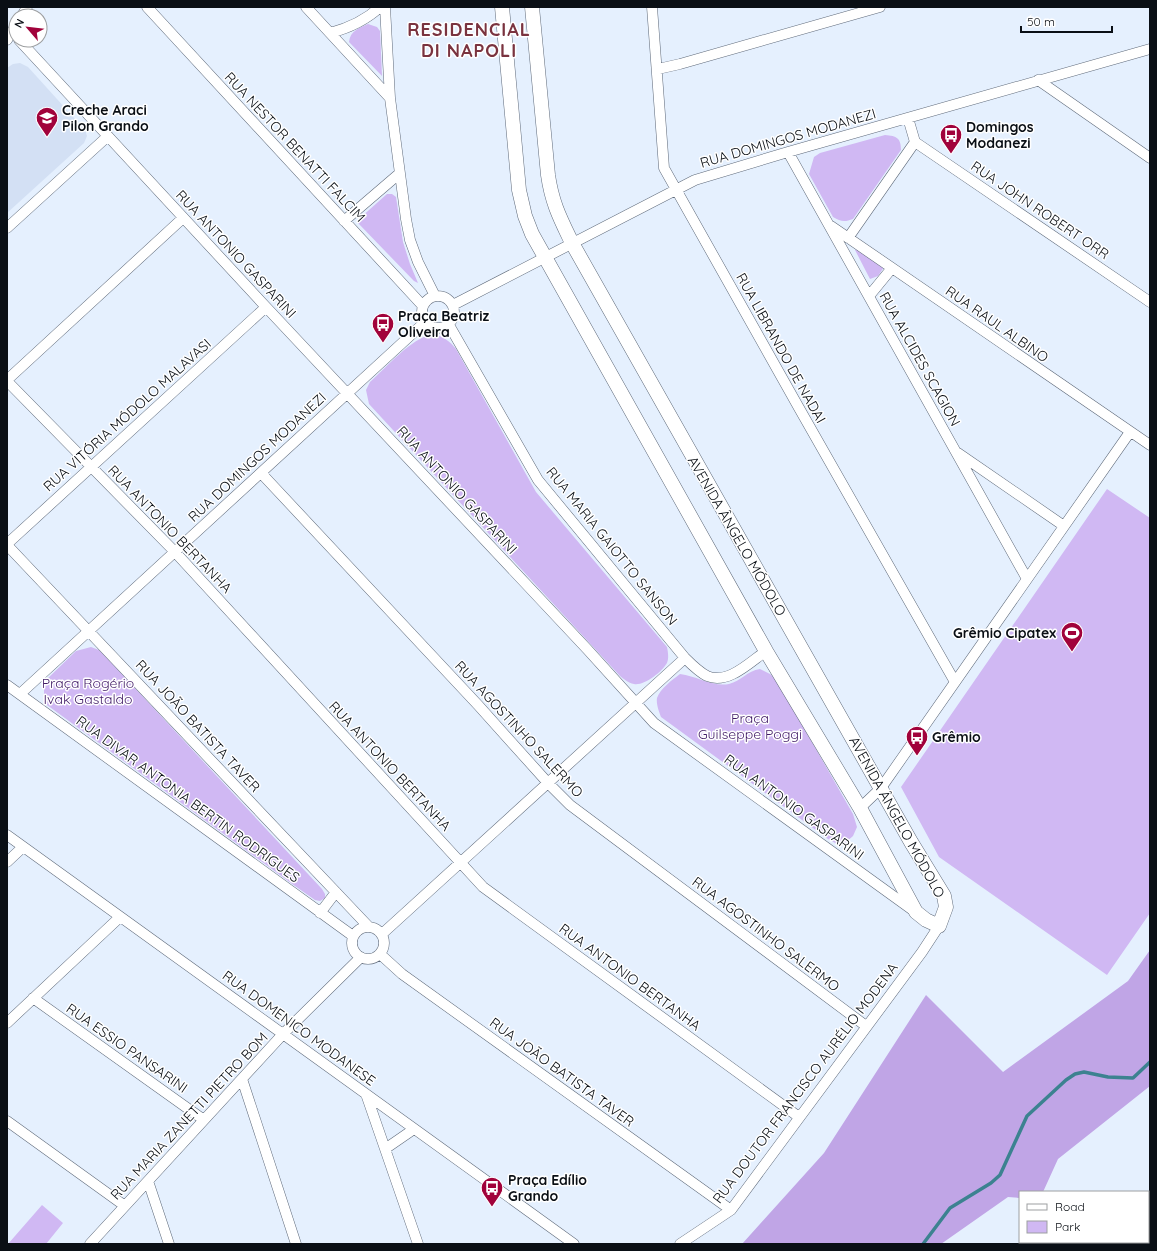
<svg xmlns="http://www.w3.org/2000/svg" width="1157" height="1251" viewBox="0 0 1157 1251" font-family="Quicksand,sans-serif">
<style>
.built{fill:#d3e0f4}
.green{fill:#d0b8f3}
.forest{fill:#c0a5e6}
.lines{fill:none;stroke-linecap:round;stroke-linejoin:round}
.stream{stroke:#3c8290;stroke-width:3.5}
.street-casing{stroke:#5f6a7a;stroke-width:11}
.secondary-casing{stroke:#5f6a7a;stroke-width:15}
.street{stroke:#fff;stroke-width:10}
.secondary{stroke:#fff;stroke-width:14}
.labels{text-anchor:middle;stroke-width:3;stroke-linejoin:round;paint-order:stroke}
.poi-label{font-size:14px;font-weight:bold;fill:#0a0f15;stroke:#fff;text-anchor:start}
.street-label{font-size:14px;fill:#0a0f15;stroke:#fff}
.park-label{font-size:14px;fill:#401a65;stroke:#fff}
.district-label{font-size:18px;font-weight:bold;letter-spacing:1px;fill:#7a333f;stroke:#fff}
</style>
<rect width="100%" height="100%" fill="#e5f0fe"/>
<!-- built -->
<path class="built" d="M20,63l8,4 57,63 2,6 -3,7 -77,70v-145l6,-4z"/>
<!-- green -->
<path class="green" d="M368,24l9,3 3,4 2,45 -33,-34c1,-11 10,-14 19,-18z
M885,135c12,1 16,3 16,15l-48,69c-8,3 -12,3 -20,-2l-24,-43 5,-17 6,-4z
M387,194h5l4,3 7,45 7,22 8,19 -4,-2 -56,-58 2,-5z
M857,249l27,18 -6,9 -8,3 -15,-29z
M433,334c9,2 17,7 23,15l80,143 131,155c1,5 2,11 0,16 -5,9 -23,23 -33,21 -6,-1 -10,-5 -14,-8l-251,-272 -3,-14 4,-8c17,-15 41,-44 63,-48z
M1107,489l43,29v395l-43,62 -168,-118 -38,-70z
M91,647l8,3 7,7 216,232 3,5v4l-5,3 -5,-1 -20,-14 -248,-181 -3,-9v-9l2,-7 30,-29z
M760,669l10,5 6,5 77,135 4,13 -4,9 -8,7 -8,1 -9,-5 -167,-122c-2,-5 -5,-13 -4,-19 3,-9 15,-18 23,-24 17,2 32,13 49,10 12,-3 18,-13 31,-15z
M42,1205l21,18 -17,21h-38z"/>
<!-- forest -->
<path class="forest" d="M1150,950v136l-92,73 -15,33h-23v6l-12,-1 -67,47h-199l82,-91 102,-158 77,77 125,-91z"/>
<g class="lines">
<!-- stream -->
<path class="stream" d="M923,1244l27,-36 41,-25 9,-8 27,-59 39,-36 9,-6 9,-2 24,5 25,1 17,-16"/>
<!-- street casing -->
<g class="street-casing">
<path id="street" d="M147,7l276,299
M306,7l84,91
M385,7l5,91 16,121 4,21 8,22 17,34
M652,7l12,161 135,240 156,274
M22,16l5,-9
M330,33c19,-5 36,-13 50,-26
M7,40l9,-15
M19,40l247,267 321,342 67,74 260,188
M658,69l22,-5 200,-57
M1038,80l112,78
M908,118l7,24 235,160
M788,152l239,427
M344,221l56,-48
M831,226l319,219
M7,228l101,-92
M848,238l67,-96
M869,296l23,-28
M422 312a16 16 0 1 1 32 0a16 16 0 1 1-32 0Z
M453,305l242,-125 93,-28 362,-103
M449,325l89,155 147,178c6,6 14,14 22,18 21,9 43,-14 59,-25
M7,380l176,-162
M7,381l168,171 308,335 316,230
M958,453l106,73
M261,473l217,232 70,78 22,22 296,221
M7,544l259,-237
M7,545l361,381
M7,685l346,251
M20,694l405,-372
M860,808l21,-20 249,-356
M7,835l567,409
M7,862l16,-15
M320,913l16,-21
M352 943a16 16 0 1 1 32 0a16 16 0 1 1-32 0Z
M382,934l303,-276
M380,954l22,20 329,236
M33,998l171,122
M7,1023l113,-106
M242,1079l54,165
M366,1094l52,150
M7,1121l118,85
M385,1149l29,-20
M148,1181l21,63
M90,1244l193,-210 78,-77
M680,1244l51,-34 191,-258 17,-26"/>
</g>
<!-- secondary casing -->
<g class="secondary-casing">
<path id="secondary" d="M502,7l17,183 6,26 7,18 234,417 94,157 56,104 10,8 13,6 7,-19 -2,-11 -33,-54 -339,-599c-12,-25 -20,-40 -24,-68l-16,-168"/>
</g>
<!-- street -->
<use href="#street" class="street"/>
<!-- secondary -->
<use href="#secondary" class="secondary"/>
</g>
<!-- icons -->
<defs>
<g id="school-pin" transform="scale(1.15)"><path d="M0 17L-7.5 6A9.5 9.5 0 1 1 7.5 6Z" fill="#a1023b" stroke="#fff"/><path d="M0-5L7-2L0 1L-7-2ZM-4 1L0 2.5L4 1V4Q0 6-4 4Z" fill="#fff"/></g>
<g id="bus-pin" transform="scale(1.15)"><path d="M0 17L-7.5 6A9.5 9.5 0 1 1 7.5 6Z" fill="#a1023b" stroke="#fff"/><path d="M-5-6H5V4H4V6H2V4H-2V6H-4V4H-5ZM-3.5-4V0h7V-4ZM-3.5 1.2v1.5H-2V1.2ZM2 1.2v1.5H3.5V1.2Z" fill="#fff"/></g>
<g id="stadium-pin" transform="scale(1.15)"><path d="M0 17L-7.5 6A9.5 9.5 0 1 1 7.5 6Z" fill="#a1023b" stroke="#fff"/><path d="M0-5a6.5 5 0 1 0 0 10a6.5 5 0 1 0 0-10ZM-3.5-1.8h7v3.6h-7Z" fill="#fff"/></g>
</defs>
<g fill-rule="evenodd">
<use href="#school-pin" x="47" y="118"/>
<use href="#bus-pin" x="951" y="135"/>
<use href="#bus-pin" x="383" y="324"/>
<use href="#stadium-pin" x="1072" y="633"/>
<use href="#bus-pin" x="917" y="737"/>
<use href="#bus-pin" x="492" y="1188"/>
</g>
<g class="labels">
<!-- poi labels -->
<g class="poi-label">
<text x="62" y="115">Creche Araci<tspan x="62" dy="16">Pilon Grando</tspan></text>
<text x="966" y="132">Domingos<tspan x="966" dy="16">Modanezi</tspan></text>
<text x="398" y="321">Praça Beatriz<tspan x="398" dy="16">Oliveira</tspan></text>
<text x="1056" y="638" text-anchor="end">Grêmio Cipatex</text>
<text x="932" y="742">Grêmio</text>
<text x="508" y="1185">Praça Edílio<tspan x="508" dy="16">Grando</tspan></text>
</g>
<!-- street labels -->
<g class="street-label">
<text transform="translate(788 138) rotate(-16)" y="5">RUA DOMINGOS MODANEZI</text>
<text transform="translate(295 147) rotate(47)" y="5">RUA NESTOR BENATTI FALCIM</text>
<text transform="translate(1040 210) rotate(34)" y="5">RUA JOHN ROBERT ORR</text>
<text transform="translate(236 254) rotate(47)" y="5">RUA ANTONIO GASPARINI</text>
<text transform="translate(997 324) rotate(35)" y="5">RUA RAUL ALBINO</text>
<text transform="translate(781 348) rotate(61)" y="5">RUA LIBRANDO DE NADAI</text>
<text transform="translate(920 359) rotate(61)" y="5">RUA ALCIDES SCAGION</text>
<text transform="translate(127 415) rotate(-42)" y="5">RUA VITÓRIA MÓDOLO MALAVASI</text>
<text transform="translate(257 457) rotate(-43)" y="5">RUA DOMINGOS MODANEZI</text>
<text transform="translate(457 490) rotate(47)" y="5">RUA ANTONIO GASPARINI</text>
<text transform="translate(170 529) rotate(46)" y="5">RUA ANTONIO BERTANHA</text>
<text transform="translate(737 536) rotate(60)" y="5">AVENIDA ÂNGELO MÓDOLO</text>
<text transform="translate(612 546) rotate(51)" y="5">RUA MARIA GAIOTTO SANSON</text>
<text transform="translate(198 726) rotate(47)" y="5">RUA JOÃO BATISTA TAVER</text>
<text transform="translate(519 729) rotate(47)" y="5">RUA AGOSTINHO SALERMO</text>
<text transform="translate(390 766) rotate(47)" y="5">RUA ANTONIO BERTANHA</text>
<text transform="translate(188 799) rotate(36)" y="5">RUA DIVAR ANTONIA BERTIN RODRIGUES</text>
<text transform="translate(794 807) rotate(36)" y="5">RUA ANTONIO GASPARINI</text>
<text transform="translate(897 817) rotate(61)" y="5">AVENIDA ÂNGELO MÓDOLO</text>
<text transform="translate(766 934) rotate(37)" y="5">RUA AGOSTINHO SALERMO</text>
<text transform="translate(630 977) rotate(36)" y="5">RUA ANTONIO BERTANHA</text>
<text transform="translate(299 1028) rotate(36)" y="5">RUA DOMENICO MODANESE</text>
<text transform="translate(127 1048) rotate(35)" y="5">RUA ESSIO PANSARINI</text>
<text transform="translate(562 1072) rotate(36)" y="5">RUA JOÃO BATISTA TAVER</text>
<text transform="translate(805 1083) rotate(-53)" y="5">RUA DOUTOR FRANCISCO AURÉLIO MODENA</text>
<text transform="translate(189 1116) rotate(-47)" y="5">RUA MARIA ZANETTI PIETRO BOM</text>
</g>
<!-- park labels -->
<g class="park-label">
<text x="88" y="688">Praça Rogério<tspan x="88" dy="16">Ivak Gastaldo</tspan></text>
<text x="750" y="723">Praça<tspan x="750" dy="16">Guilseppe Poggi</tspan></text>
</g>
<!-- district labels -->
<g class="district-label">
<text x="469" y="36">RESIDENCIAL<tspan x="469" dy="21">DI NAPOLI</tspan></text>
</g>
</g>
<!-- border -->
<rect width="1157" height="1251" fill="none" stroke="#0a0f15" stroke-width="16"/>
<!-- legend -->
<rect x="1019" y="1191" width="130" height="52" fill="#ffffff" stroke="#9d9fa1"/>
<rect x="1027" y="1204" width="20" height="6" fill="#ffffff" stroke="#9d9fa1"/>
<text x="1055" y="1211" font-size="12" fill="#0a0f15">Road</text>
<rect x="1027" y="1221" width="20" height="12" fill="#d0b8f3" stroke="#9d9fa1"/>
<text x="1055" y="1231" font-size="12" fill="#0a0f15">Park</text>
<!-- north arrow -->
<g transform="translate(28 28) rotate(298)"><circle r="19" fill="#ffffff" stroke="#9d9fa1"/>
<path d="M0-3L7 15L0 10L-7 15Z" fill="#a1023b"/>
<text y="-6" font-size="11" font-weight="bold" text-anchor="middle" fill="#0a0f15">N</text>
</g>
<!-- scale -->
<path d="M1021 26v6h91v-6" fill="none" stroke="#0a0f15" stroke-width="2"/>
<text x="1027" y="26" font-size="12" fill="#0a0f15" stroke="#ffffff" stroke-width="3" paint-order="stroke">50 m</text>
</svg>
